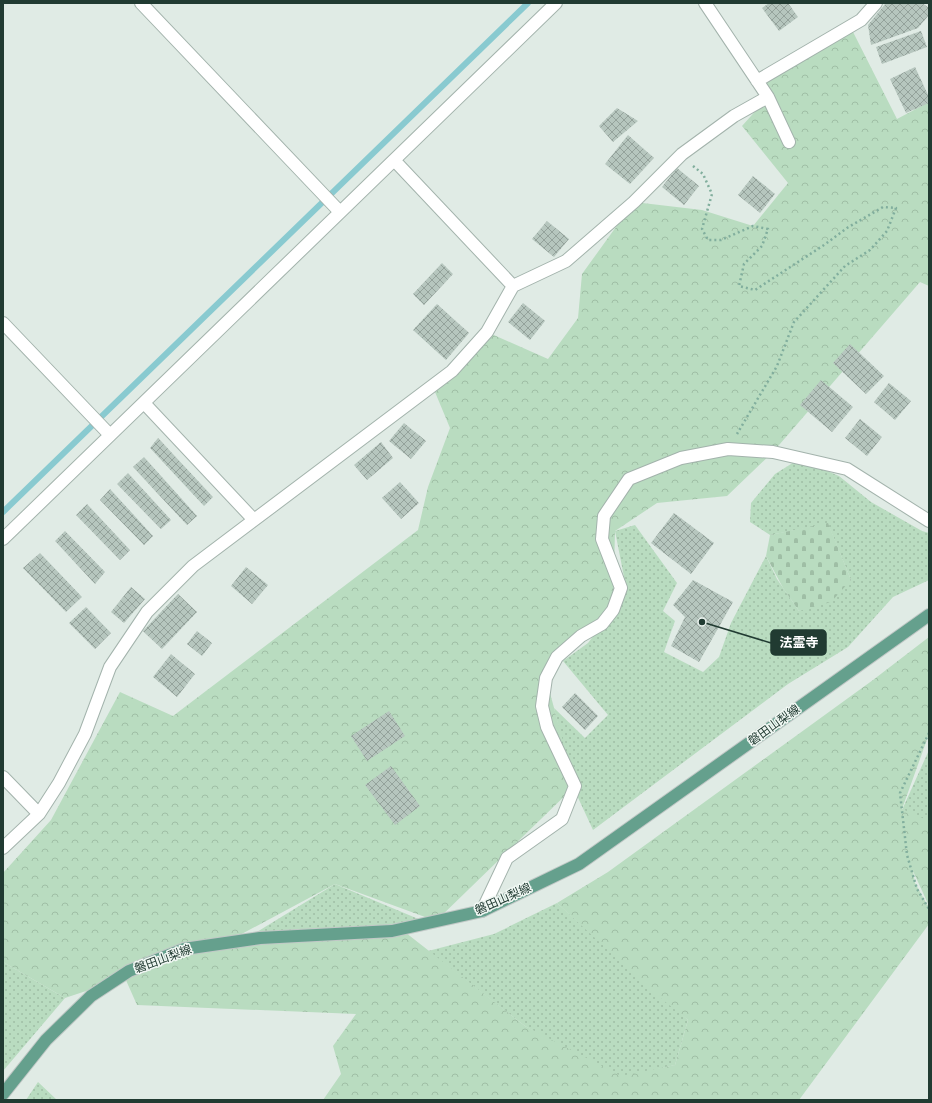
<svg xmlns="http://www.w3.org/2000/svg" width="932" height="1103" viewBox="0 0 932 1103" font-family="Overpass,'Noto Sans JP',sans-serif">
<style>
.grass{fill:url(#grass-dots)}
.forest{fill:url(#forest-crowns)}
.cemetery{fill:url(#cemetery-stones)}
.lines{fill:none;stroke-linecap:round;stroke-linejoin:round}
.stream{stroke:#89cad0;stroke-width:6}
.building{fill:url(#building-cross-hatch)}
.minor-casing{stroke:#a3b3ac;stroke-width:14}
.major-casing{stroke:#c1c8c6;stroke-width:14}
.path{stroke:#81ae9d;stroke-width:2.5;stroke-dasharray:2 3;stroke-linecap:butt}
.minor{stroke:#fff;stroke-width:12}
.major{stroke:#65a08d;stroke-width:12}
.labels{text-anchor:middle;stroke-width:3;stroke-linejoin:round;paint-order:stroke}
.street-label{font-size:12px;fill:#213b32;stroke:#f1f8f4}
.leader{fill:none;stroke:#213b32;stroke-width:1.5}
.callout-dot{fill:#213b32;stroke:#f1f8f4;stroke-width:1.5}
.callout{fill:#213b32;stroke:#213b32;stroke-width:1.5}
.callout-label{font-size:13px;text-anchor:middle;font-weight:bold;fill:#fff}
</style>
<defs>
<pattern id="grass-dots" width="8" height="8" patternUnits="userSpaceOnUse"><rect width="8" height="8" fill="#b9dcc0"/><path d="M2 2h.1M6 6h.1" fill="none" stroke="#9fbea5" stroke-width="1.8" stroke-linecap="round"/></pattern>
<pattern id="forest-crowns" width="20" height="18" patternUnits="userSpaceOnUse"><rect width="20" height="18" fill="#b9dcc0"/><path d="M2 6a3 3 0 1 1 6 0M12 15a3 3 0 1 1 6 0" fill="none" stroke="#9fbea5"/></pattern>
<pattern id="cemetery-stones" width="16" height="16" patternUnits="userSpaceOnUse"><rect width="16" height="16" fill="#b9dcc0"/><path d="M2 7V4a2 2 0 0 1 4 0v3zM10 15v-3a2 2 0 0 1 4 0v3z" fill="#9fbea5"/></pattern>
<pattern id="building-cross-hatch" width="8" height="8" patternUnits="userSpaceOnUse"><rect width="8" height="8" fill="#b6c6be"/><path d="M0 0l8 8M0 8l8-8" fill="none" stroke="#94a29b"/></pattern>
</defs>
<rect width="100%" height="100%" fill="#e0ebe5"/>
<!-- grass -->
<path class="grass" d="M799,459l40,17 32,26 51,29 7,2v47l-36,17 -45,50 -60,37 -195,146 -19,-41 -20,-81 31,30 23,-23 -45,-54 25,-18 25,-33 12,-28 -10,-51 20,-6 42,58 -14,28 12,10 -11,31 39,20 16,-15 12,-34 35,-67 11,23 22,32 52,-31 -23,-56 -58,11 -20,-13 1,-19 24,-29z
M929,750v72l-27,-12z
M335,884l93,39 -31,7 -80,-2 -73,12z
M557,903l131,117 -13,45 -60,14 -90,-53 -97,-75 66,-17z
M3,962l62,36 -62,73z
M38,1082l19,18h-31z"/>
<!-- forest -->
<path class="forest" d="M850,26l47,93 32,-17v184l-9,-4 -147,170 -46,44 -70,7 -42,28 -2,79 -67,68 29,108 -139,135 -101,-37 -112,60 178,-15 124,97 96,50 54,-11 13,-45 -30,-24 -101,-93 51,-31 265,-192 56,-43v97l-27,75 27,12v85l-16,-35 2,12 14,25v16l-130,176h-476l18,-26 -8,-28 23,-32 -219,-9 -12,-27 -60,20 -62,-36v-89l48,-53 69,-128 53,24 245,-186 10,-43 22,-59 -15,-36 52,-60 61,27 30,-41 4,-44 52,-72 68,8 51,16 35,-43 -46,-57 26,-29 -3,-21z"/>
<!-- cemetery -->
<path class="cemetery" d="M828,523l23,57 -20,22 -32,9 -16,-23 -17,-32 4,-21z"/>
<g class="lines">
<!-- stream -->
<path class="stream" d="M3,512l525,-509"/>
</g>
<!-- building -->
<path class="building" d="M769,3h19l10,14 -19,14 -17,-23z
M886,3h36l7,5v7l-11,13 -47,17 -3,-20z
M921,31l6,16 -45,17 -6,-17z
M915,67l14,30v6l-23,10 -16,-34z
M617,108l21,13 -25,21 -14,-16z
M628,135l26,23 -24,26 -25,-20z
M677,168l22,18 -15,19 -22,-18z
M753,176l22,18 -15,19 -22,-18z
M547,221l22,18 -15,18 -22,-18z
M442,263l11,11 -29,31 -11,-11z
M523,303l22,18 -15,19 -22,-18z
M437,304l32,29 -23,27 -33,-30z
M850,344l34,32 -18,18 -33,-31z
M821,380l32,27 -21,25 -32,-27z
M889,383l22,18 -16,19 -21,-18z
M860,419l22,18 -15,19 -22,-18z
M404,423l22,18 -15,18 -22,-18z
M158,438l55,59 -9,9 -54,-58z
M381,442l12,16 -26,22 -13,-15z
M144,457l53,59 -10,9 -54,-58z
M128,473l43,47 -10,9 -44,-45z
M400,482l19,21 -18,16 -19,-21z
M110,489l43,47 -9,9 -44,-45z
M87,504l43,46 -10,10 -44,-45z
M674,513l40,30 -23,31 -40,-31z
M65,531l40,41 -10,12 -40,-43z
M40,553l42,44 -16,15 -43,-44z
M246,567l22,18 -16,19 -21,-18z
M693,580l40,22 -34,60 -28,-16 14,-29 -12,-12z
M131,587l14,12 -21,24 -13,-11z
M178,594l19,18 -35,37 -19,-18z
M86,607l25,26 -16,16 -26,-26z
M197,631l15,12 -10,13 -15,-12z
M171,654l24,20 -18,23 -24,-20z
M575,693l23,23 -13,14 -23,-23z
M389,711l16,25 -38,25 -16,-25z
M391,766l29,40 -25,19 -30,-40z"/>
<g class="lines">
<!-- minor casing -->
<g class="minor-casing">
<path id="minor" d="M141,3l199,209
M705,3l63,94 21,45
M757,81l104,-61 15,-17
M394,160l119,126
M3,323l107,112
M144,403l110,117
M3,539l553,-536
M3,777l36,37
M3,848l36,-34 20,-31 26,-49 25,-67 37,-55 46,-46 259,-195 35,-39 26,-46 53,-25 68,-59 48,-48 52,-38 34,-19
M482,911l25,-53 55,-39 13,-33 -28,-59 -5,-21 4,-28 11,-21 24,-21 21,-12 11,-14 8,-22 -19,-49 2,-23 25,-37 52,-21 47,-9 45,3 74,17 82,52"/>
</g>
<!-- major casing -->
<g class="major-casing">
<path id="major" d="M3,1094l43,-54 45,-44 38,-25 55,-22 76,-11 132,-7 90,-20 97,-47 350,-249"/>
</g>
<!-- path -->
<path class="path" d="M693,166l10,8 9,20 -10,35 6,11h13l32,-14 15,3 -6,17 -18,18 -5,22 16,4 69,-45 23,-17 36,-21 13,1 -9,23 -17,19 -25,16 -51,56 -17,44 -40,68
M929,733l-29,60 7,62 10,34 12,20"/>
<!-- minor -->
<use href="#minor" class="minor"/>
<!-- major -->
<use href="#major" class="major"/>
</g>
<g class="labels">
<!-- street labels -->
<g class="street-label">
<text transform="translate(774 725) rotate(-36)" y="4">磐田山梨線</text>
<text transform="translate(503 899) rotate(-24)" y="4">磐田山梨線</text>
<text transform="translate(163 959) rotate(-20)" y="4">磐田山梨線</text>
</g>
</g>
<!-- callouts -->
<path class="leader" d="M702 622L771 643"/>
<circle class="callout-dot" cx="702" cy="622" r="4"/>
<rect class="callout" x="771" y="630" width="55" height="25" rx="4"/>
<g class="callout-label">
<text x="799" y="647">法霊寺</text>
</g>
<!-- border -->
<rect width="932" height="1103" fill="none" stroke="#213b32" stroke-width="8"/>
</svg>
